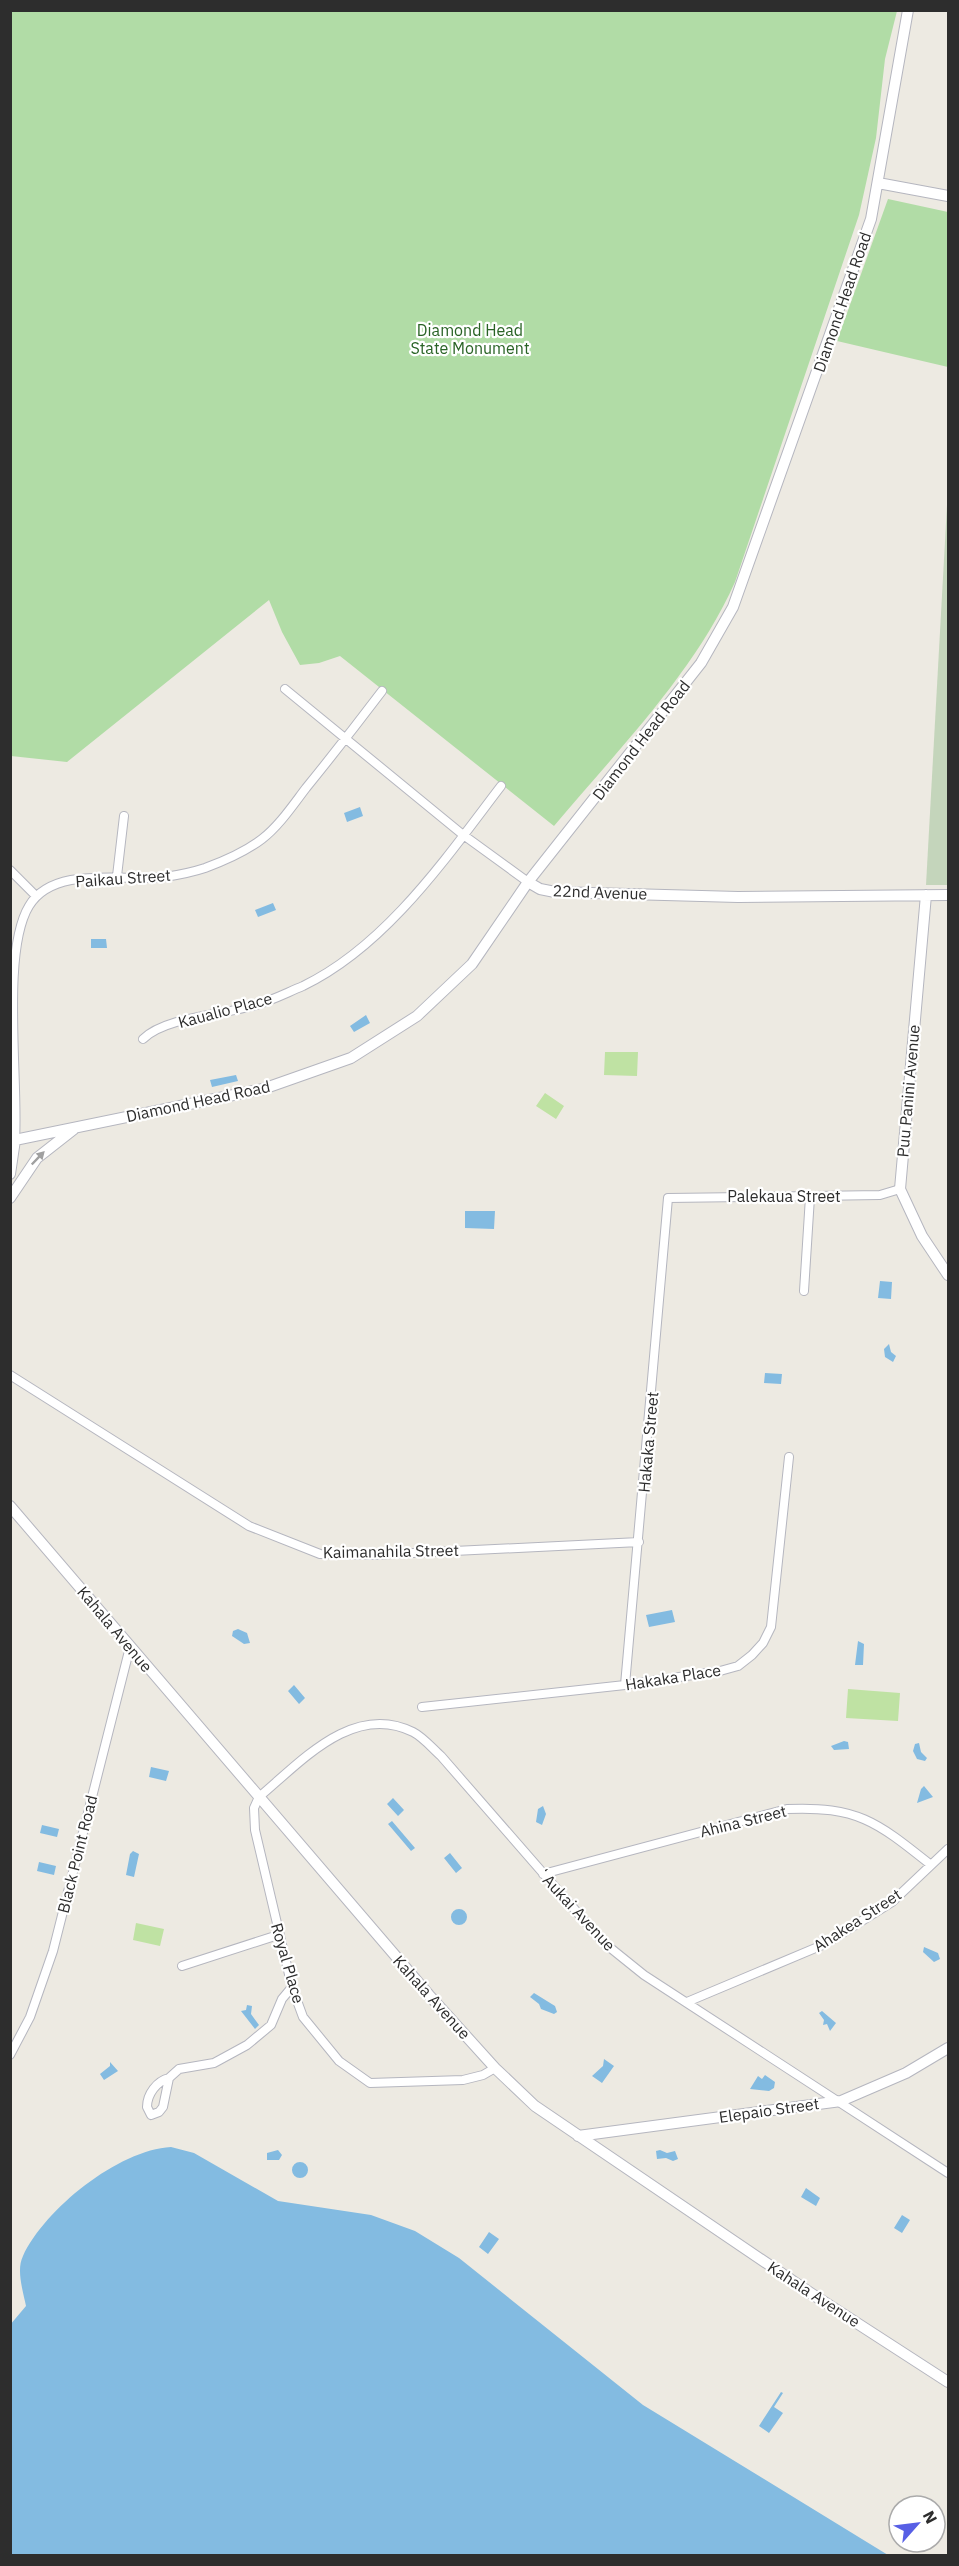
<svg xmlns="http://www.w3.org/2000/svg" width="959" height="2566" viewBox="0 0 959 2566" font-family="'IBM Plex Sans',sans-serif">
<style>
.green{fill:#b1dca6}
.cemetery{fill:#c4d5bb}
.pitch{fill:#bfe2a3}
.water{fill:#83bbe1}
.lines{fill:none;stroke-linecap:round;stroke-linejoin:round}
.minor-casing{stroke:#b5b6bf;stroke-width:10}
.tertiary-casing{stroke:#b5b6bf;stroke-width:12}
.minor{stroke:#fff;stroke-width:8}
.tertiary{stroke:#fff;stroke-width:10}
.oneway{fill:#a0a0a0}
.labels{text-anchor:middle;stroke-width:4.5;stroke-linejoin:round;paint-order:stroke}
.street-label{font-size:16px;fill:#2d2d2d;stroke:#fff}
.park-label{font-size:16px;fill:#296325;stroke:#fff}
</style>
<rect width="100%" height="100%" fill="#edeae2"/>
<!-- green -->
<path class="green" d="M11,11h886l-12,48 -9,79 -17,77 -124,367c-40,90 -118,169 -181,244l-214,-170 -21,7 -19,2 -18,-33 -13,-32 -202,162 -56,-6z
M888,199l60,13v155l-111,-26z"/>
<!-- cemetery -->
<path class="cemetery" d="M948,487v398h-22z"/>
<!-- pitch -->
<path class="pitch" d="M605,1052h33l-1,24 -33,-1z
M545,1093l19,13 -8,13 -20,-13z
M848,1689l52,4 -2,28 -52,-3z
M136,1923l28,6 -4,17 -27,-6z"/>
<!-- water -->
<path class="water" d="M360,807l3,9 -16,6 -3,-9z
M273,903l3,7 -18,7 -3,-7z
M91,939h15l1,9h-16z
M366,1015l4,8 -16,9 -4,-6z
M236,1075l2,6 -26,6 -2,-7z
M465,1211h30l-1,18 -29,-1z
M880,1281l12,1 -1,17 -13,-1z
M889,1344l2,8 5,4 -3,6 -8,-5 -1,-8z
M765,1373l17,1 -1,10 -17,-1z
M672,1610l3,12 -26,5 -3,-12z
M238,1629l9,4 3,10 -6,1 -12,-8 1,-5z
M858,1641l6,3 -1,21h-8z
M294,1685l11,13 -6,6 -11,-13z
M844,1741l4,1 1,7 -15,1 -3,-4z
M919,1743l2,9 6,6 -2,3 -8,-2 -4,-8 2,-7z
M151,1767l18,4 -3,10 -17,-4z
M924,1786l9,11 -16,6 4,-14z
M393,1798l11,12 -6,6 -11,-12z
M543,1806l3,8 -4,11 -6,-3 2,-13z
M392,1821l23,27 -4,3 -23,-27z
M42,1825l17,4 -2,8 -17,-4z
M133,1851l6,3 -5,23 -8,-2 4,-21z
M450,1853l12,15 -6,5 -12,-15z
M39,1862l17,4 -2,9 -17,-4z
M451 1917a8 8 0 1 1 16 0a8 8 0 1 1-16 0Z
M924,1947l14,6 2,6 -6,3 -11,-10z
M534,1993l21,13 2,6 -3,2 -13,-5 -2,-5 -9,-7z
M247,2005l5,1 -1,8 8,11 -4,4 -14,-18 5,-1z
M822,2011l14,12 -6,8 -3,-7 -4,1 1,-5 -5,-7z
M604,2059l10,7 -12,17 -10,-7 11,-10z
M110,2062l8,9 -14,9 -4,-6 10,-8z
M765,2075l10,7 -1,6 -5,3 -19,-2 8,-13 4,3z
M171,2147l23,6 84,48 93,14 44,16 44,27 184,147 245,150h-877l-1,-230 16,-19c-3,-15 -10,-36 -3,-50 22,-47 95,-106 148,-109z
M278,2150l4,5 -3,5h-12v-7z
M660,2150l7,3 8,-2 3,8 -5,2 -7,-3 -9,1 -1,-8z
M292 2170a8 8 0 1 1 16 0a8 8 0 1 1-16 0Z
M806,2188l14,10 -4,8 -15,-9z
M902,2215l8,5 -8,13 -8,-5z
M489,2232l10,7 -11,15 -9,-7z
M781,2392l2,1 -9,14 9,6 -14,20 -10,-7z"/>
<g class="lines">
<!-- minor casing -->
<g class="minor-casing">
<path id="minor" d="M285,689l177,145 66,48
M10,870l26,26
M117,876l7,-60
M143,1039c22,-22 79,-24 109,-33 17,-4 34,-13 51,-20 83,-40 143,-128 198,-200
M15,1140c4,-58 -14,-188 14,-234 25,-42 97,-24 136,-29 13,-2 28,-5 40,-9 19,-7 40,-16 57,-29 17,-13 31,-34 44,-51 26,-32 51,-64 76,-97
M804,1291l6,-94
M10,1375l239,151 71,28 53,1 266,-13
M625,1685l43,-487 212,-3 20,-6
M422,1707l203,-22 95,-14 18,-5 14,-11 11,-12 8,-16 18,-170
M543,1874l244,-65c71,-3 90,13 144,56
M182,1966l96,-31
M687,2002l138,-58 67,-42 56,-53
M10,2055l20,-38 23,-66 77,-304
M495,2068l-12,7 -20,5 -93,3 -31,-22 -36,-44 -11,-30 -37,-157 -1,-22 5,-11c42,-35 94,-95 154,-65 10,5 20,17 28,24l162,186 41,33 304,198
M169,2078c-12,3 -22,16 -22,29l4,8 8,-3 4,-5 6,-29 10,-9 35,-6 33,-18 24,-20 11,-26 10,-12"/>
</g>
<!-- tertiary casing -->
<g class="tertiary-casing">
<path id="tertiary" d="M878,183l70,13
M528,882l12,7 15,3 183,5 210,-2
M926,895l-26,294 22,47 26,39
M10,1141l253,-52 88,-31 66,-42 55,-52 56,-82 173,-219 32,-56 138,-388 37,-209
M10,1174l5,-34
M10,1198l27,-40 37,-29
M10,1506l419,489 66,73 40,38 277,188 136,88
M578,2136l263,-35 65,-28 42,-25"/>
</g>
<!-- minor -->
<use href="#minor" class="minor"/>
<!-- tertiary -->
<use href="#tertiary" class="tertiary"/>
</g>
<!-- one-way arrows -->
<defs><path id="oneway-solid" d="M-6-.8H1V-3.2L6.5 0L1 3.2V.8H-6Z" transform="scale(1.5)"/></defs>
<use class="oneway" href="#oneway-solid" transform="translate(38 1158) rotate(-46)"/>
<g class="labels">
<!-- street labels -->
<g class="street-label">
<text transform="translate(842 302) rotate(-71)" y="6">Diamond Head Road</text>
<text transform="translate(641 740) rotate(-52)" y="6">Diamond Head Road</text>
<text transform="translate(123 878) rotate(-4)" y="6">Paikau Street</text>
<text transform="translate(600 892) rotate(2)" y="6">22nd Avenue</text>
<text transform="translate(225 1010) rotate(-15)" y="6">Kaualio Place</text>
<text transform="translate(908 1091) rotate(-85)" y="6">Puu Panini Avenue</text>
<text transform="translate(198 1101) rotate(-12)" y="6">Diamond Head Road</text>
<text x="784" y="1202">Palekaua Street</text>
<text transform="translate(648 1442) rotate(-85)" y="6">Hakaka Street</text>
<text transform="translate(391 1551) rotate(-1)" y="6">Kaimanahila Street</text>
<text transform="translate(115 1629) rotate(50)" y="6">Kahala Avenue</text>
<text transform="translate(673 1677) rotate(-9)" y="6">Hakaka Place</text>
<text transform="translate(743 1821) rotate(-14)" y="6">Ahina Street</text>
<text transform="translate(77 1854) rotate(-76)" y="6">Black Point Road</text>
<text transform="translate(576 1909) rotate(47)" y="6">ʻAukai Avenue</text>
<text transform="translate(857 1920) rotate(-33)" y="6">Ahakea Street</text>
<text transform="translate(288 1963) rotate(74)" y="6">Royal Place</text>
<text transform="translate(432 1997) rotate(48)" y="6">Kahala Avenue</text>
<text transform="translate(769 2110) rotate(-8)" y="6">Elepaio Street</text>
<text transform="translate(814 2294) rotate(33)" y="6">Kahala Avenue</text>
</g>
<!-- park labels -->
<g class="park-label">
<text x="470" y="336">Diamond Head<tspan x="470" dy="18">State Monument</tspan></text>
</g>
</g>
<!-- border -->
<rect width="959" height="2566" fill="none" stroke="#2d2d2d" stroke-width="24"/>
<!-- north arrow -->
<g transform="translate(917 2524) rotate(62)"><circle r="28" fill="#ffffff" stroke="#ababab" stroke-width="1.5"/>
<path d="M0-4.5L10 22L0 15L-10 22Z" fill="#575fe5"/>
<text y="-9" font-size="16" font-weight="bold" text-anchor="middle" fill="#2d2d2d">N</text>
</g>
</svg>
